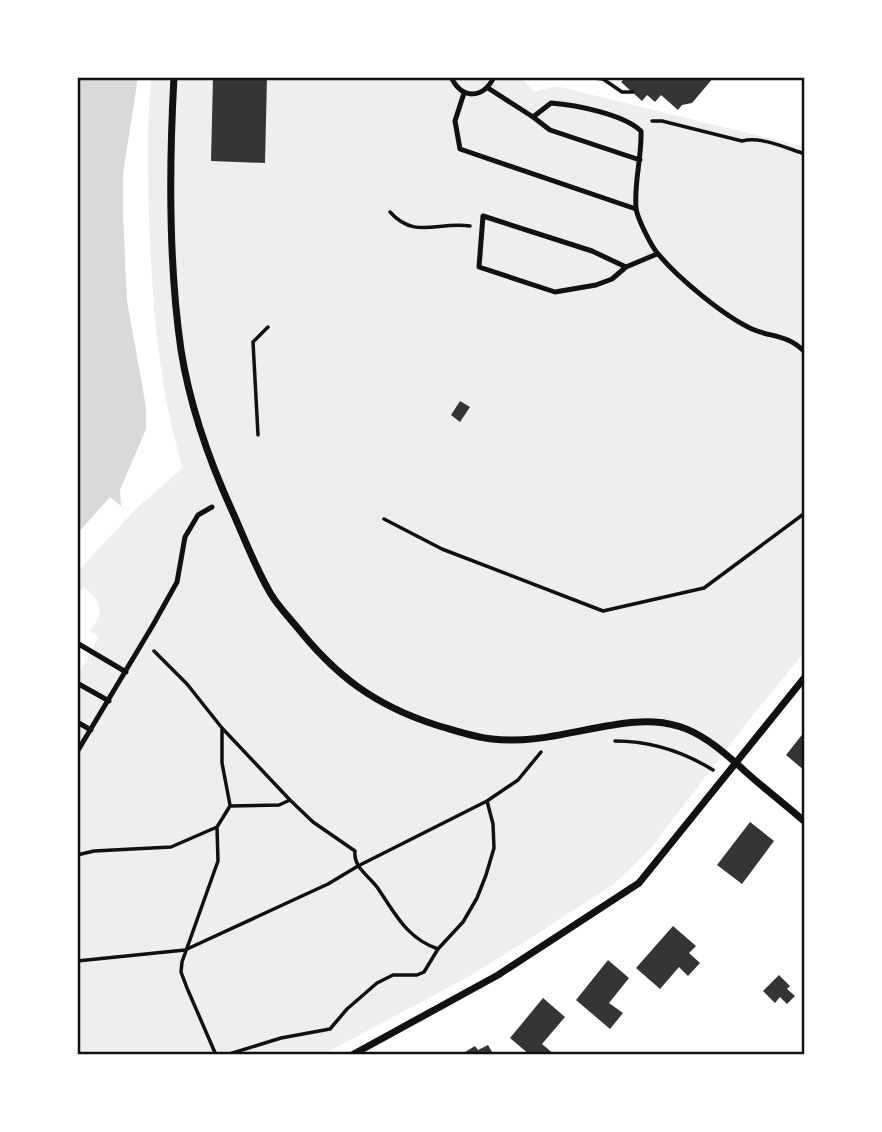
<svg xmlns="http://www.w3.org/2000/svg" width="882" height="1132" viewBox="0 0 882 1132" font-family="Poppins,sans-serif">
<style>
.green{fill:#eee}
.water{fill:#d9d9d9}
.building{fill:#353535}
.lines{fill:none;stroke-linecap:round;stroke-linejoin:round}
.path{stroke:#111;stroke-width:3.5}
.service{stroke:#111;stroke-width:5}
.minor{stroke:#111;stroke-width:7}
.neatline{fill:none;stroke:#111;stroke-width:2.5}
</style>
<rect width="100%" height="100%" fill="#fff"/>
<!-- green -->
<path class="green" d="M151,77h369l14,15 22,-6 249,61v504l-60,74 -95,124 -35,34 -81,53 -66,41 -146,78h-245v-378l22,-40 -9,-6c16,-20 11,-28 -6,-44l-3,3 -4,-4v-14l61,-65 45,-39c-25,-82 -31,-167 -34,-252 -1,-47 -2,-93 2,-139z"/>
<!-- water -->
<path class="water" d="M77,77h61l-15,97v39l4,88 19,106v22l-26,61 1,16 -11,-9 -33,37z"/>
<!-- building -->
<path class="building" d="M213,77h54l-2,86 -54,-2z
M626,77h88l-22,26 -10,2 -4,5 -17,-15 -6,7 -8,-7 -5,6 -21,-19z
M460,401l10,6 -10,15 -9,-7z
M805,731v40l-19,-16z
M750,822l24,19 -32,43 -25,-19z
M673,926l23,20 -7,7 11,10 -12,13 -9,-9 -19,22 -24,-21z
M608,960l21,18 -20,25 14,10 -13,16 -34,-29z
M779,975l11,11 -3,3 8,7 -8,8 -7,-7 -5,6 -12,-12z
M543,998l22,19 -23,27 13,11h-25l-20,-17z
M488,1045l6,10h-34l15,-9 3,4z"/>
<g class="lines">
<!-- path -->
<path class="path" d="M583,77l20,2 19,13h11
M652,121h10l80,20c19,-5 44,7 63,13
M390,212c25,28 48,9 80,14
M258,435l-5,-93 15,-15
M384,519l58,30 161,62 101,-23 101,-75
M154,651l33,33 35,44 68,72 -11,5 -49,1 -13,21 1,34 -36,101 -1,10 6,16 29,67
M222,728v35l8,42
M615,741c35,0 69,11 98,29
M290,800l23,22 42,29c-2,16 13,24 22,36 18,26 29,51 61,62
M77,855l17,-4 77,-4 46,-20
M77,961l108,-11 143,-66 30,-18 129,-65 31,-21 23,-28
M226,1055l55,-17 49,-9 17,-20 30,-26 16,-8h24l7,-3 14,-23 25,-27 14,-24 9,-23 8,-27 -1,-24 -6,-23"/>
<!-- service -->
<path class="service" d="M336,77h115
M451,77c11,23 32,22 43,0
M488,88l45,29 18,-14c25,2 72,11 90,28 1,25 -7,51 -5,76 0,9 16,41 23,48 20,24 65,61 93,74 21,9 35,5 53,23
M464,93l-9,28 5,28 176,60
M533,117l17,13 90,30
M626,267l-34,-16 -109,-35 -4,51 76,25 41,-7 16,-6 14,-12 31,-13
M77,643l49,29
M77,683l32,18
M77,722l14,8
M77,752l76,-127 24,-43 8,-45 13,-22 14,-8"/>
<!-- minor -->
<path class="minor" d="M174,77c-5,90 -6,183 7,273 9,57 29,113 53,165 11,25 21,51 34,74 7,14 18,25 28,37 40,50 78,79 140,99 18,5 37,12 56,14 42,5 80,-8 121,-14 64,-11 88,6 134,48 19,17 39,32 58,49
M352,1055l146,-80 141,-92 166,-206"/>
</g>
<!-- border -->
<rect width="882" height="1132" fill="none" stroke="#ffffff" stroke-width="158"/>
<rect x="79" y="79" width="724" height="974" class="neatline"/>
</svg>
